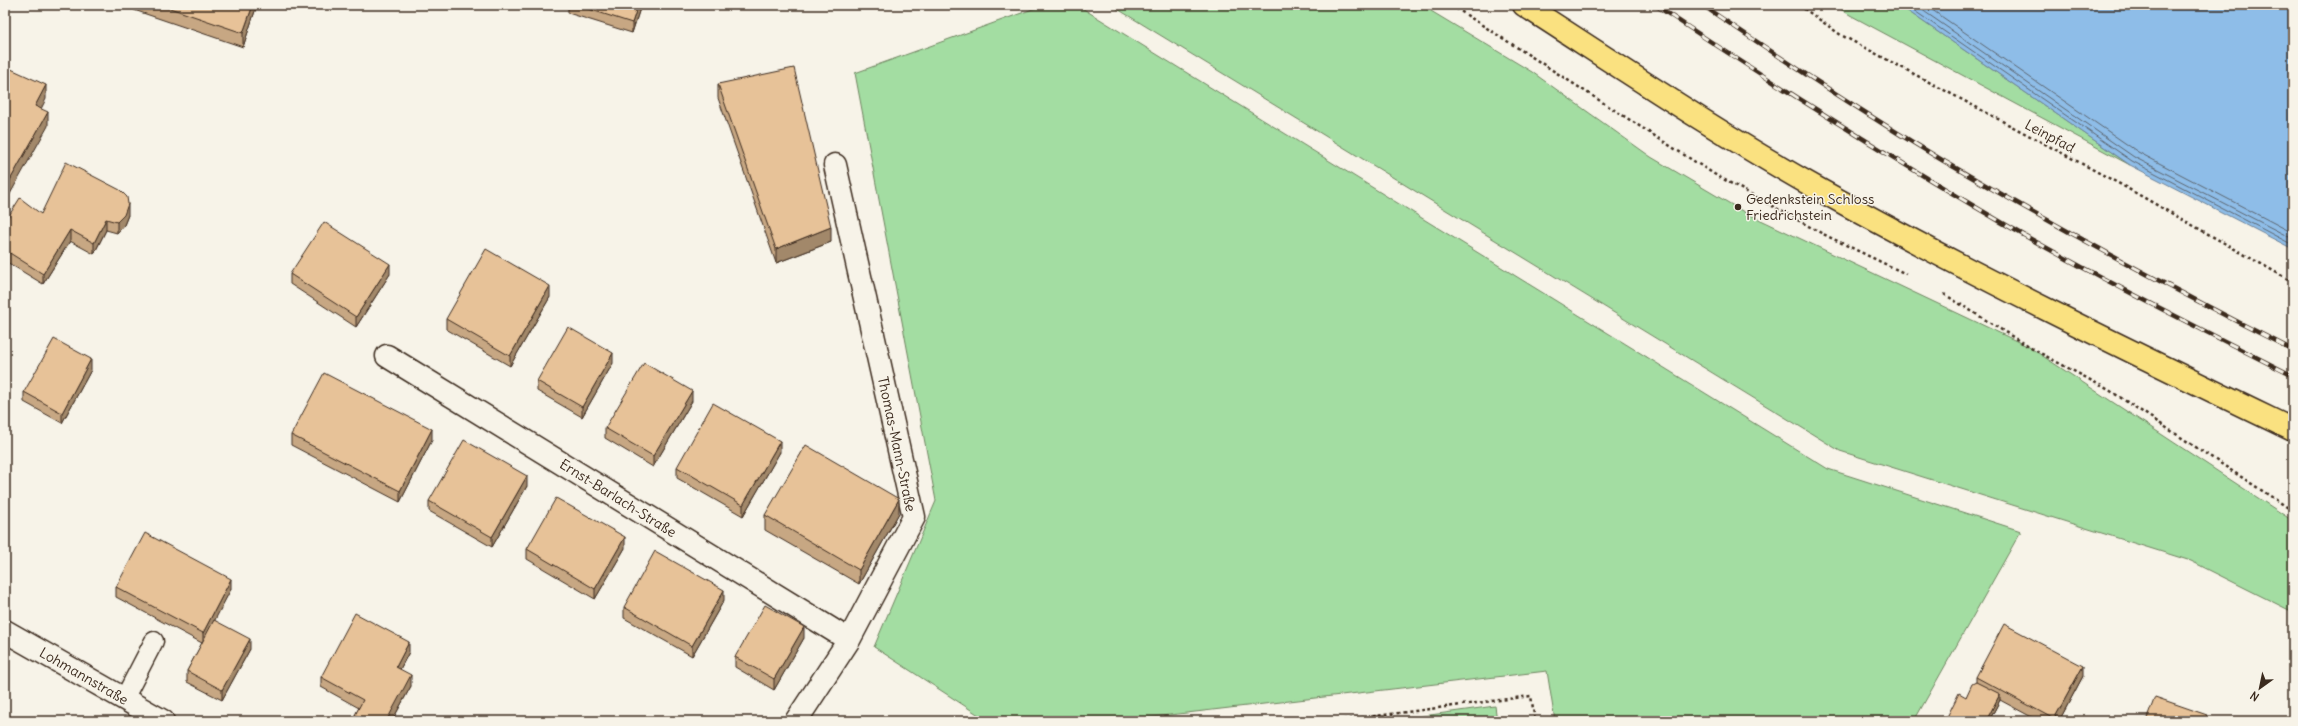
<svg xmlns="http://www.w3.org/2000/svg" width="2298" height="726" viewBox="0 0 2298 726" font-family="Delius,sans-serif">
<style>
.green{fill:#a3dda2;stroke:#6f8460}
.water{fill:#8ebde8;stroke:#6d8297}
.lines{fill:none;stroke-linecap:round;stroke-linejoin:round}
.shore{stroke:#5c656f;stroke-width:1}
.lane-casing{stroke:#3b2a1e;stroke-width:21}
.street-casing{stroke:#3b2a1e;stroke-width:25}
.primary-casing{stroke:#3b2a1e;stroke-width:25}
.path{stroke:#3b2a1e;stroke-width:2.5;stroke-dasharray:3 3;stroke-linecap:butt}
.lane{stroke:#f7f3e8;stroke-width:18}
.street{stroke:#f7f3e8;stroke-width:22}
.primary{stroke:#fae180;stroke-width:22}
.rail-casing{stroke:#3b2a1e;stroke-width:4.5}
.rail{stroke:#f7f3e8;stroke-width:3;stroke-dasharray:9;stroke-linecap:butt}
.wall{fill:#c7a783;stroke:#3b2a1e}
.shaded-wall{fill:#a2886a;stroke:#3b2a1e}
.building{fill:#e7c298;stroke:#3b2a1e}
.poi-dot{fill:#3b2a1e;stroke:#f7f3e8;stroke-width:1.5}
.labels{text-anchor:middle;stroke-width:3;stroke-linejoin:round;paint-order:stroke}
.street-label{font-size:14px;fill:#3b2a1e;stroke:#f7f3e8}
.poi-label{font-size:14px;fill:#3b2a1e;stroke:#f7f3e8;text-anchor:start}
</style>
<rect width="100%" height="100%" fill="#f7f3e8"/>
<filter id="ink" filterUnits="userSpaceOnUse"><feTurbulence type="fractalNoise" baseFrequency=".025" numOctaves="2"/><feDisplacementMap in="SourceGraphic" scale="8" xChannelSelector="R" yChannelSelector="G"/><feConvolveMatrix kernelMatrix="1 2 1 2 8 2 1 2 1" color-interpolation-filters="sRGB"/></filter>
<g filter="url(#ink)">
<!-- green -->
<path class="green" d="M1044,5h33l751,464 193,62 -107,190h-359l-8,-50 -429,50h-130l-114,-74 62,-146 -81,-428z
M1111,5h310l111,67 119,85 93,55 285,135 264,174v91l-102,-51 -351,-110z
M1834,5h65l231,160 -280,-150z
M1495,706l2,15h-110z"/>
<!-- water -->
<path class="water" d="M1899,5h394v244l-163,-84z"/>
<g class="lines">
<!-- shore -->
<path class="shore" d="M1906,5l226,156 161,84
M1915,5l219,152 159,82
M1925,5l213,147 155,81"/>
<!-- lane casing -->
<g class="lane-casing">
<path id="lane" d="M124,699l30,-58"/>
</g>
<!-- street casing -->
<g class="street-casing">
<path id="street" d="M387,356l462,284
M5,631l158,90
M796,721l53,-81 65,-123 -79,-352"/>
</g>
<!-- primary casing -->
<g class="primary-casing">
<path id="primary" d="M1524,5c98,63 194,128 296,185 154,86 314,163 473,240"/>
</g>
<!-- path -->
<path class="path" d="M1451,5l263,169 109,60 83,40
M1799,5l42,30 277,148 175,99
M1944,294l85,53 80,43 184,121
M1337,721l194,-25 4,25"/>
<!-- lane -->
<use href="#lane" class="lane"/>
<!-- street -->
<use href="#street" class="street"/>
<!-- primary -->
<use href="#primary" class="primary"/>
<!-- rail casing -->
<g class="rail-casing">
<path id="rail" d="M1655,5c113,75 228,148 346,217 95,55 194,104 292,154
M1702,5c79,53 158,106 240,155 115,67 232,130 351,190"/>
</g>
<!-- rail -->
<use href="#rail" class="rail"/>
</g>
<!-- wall -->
<path class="wall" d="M134,5h123l-14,42 -109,-37z
M568,5h73l-9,28 -64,-20z
M718,84l113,158 -55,21 -58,-165z
M41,214l87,1 -4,10 -7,8 -11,-3 -12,24 -24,-13 -27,43 -38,-23v-39z
M290,274h100l-34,53 -66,-43z
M550,297l-40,69 -64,-37v-10z
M613,363l-31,54 -45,-26v-10z
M91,370l-29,53 -38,-21v-10z
M692,401l-39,66 -48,-29v-10z
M291,435l141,5 -32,62 -109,-57z
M780,452l-37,64 -66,-38v-11z
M527,486l-35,61 -63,-36v-10z
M899,513l-40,71 -94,-54v-15z
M625,548l-30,51 -68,-40v-10z
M116,587l115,2 -17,31 36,29 -28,51 -35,-18v-11l15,-28 -86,-46z
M724,600l-32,56 -68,-38v-11z
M804,638l-30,52 -39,-23v-10z
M409,652l-9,17 11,17 -19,35h-37v-6l4,-7 -38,-21v-10z
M2083,676l-24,45h-20l-39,-21 -11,21h-42v-4l19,-20 10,-15v-5z"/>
<!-- shaded-wall -->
<path class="shaded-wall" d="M253,5h4l-14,42v-14z
M638,5h3l-9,28v-10z
M46,85v14l-11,22v-15z
M48,112v14l-43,77v-14z
M128,204v11l-4,10 -7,8v-11z
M106,219v11l-12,24v-11z
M831,227v15l-55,21v-14z
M70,230v11l-27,43v-10z
M390,264v10l-34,53v-10z
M550,286v11l-40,69v-10z
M613,353v10l-31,54v-10z
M91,359v11l-29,53v-10z
M692,391v10l-39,66v-11z
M432,429v11l-32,62v-11z
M780,441v11l-37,64v-11z
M527,476v10l-35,61v-10z
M899,499v14l-40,71v-14z
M625,537v11l-30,51v-10z
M231,579v10l-28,54v-10z
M724,590v10l-32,56v-10z
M804,627v11l-30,52v-11z
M250,639v10l-28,51v-10z
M409,642v10l-13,25v-10z
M2083,666v10l-24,45h-5v-2z
M411,675v11l-19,35h-11z
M2000,694v6l-11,21h-3z"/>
<!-- building -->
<path class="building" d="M161,5h92l-10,28z
M576,5h62l-6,18z
M794,68l37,159 -55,22 -58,-165z
M11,69l35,16 -11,21 13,6 -43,77v-111h1z
M66,162l54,28 7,7 1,7 -4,11 -7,7 -11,-3 -12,24 -24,-13 -27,44 -38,-24v-28l15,-24 21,16z
M324,222l66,42 -34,53 -66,-43z
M486,249l64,37 -40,70 -64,-37z
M568,327l45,26 -31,54 -45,-26z
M54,339l37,20 -29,54 -38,-21z
M644,363l48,28 -39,65 -48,-28z
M324,373l108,56 -32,62 -109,-56z
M713,403l67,38 -37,64 -66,-38z
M464,440l63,36 -35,61 -63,-36z
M806,445l93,54 -40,71 -94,-55z
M556,498l69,39 -30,52 -68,-40z
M145,533l86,46 -28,54 -87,-46z
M655,551l69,39 -32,56 -68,-39z
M765,605l39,22 -30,52 -39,-22z
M355,613l54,29 -13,25 15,8 -23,43 -7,3h-15l-11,-6 8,-15 -42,-23z
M214,620l36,19 -28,51 -35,-19z
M2004,624l79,42 -29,53 -78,-42z
M1976,682l24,12 -14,27h-31l-8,-4 12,-24 7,4 6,-13z
M2155,697l52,18 -2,6h-59z"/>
</g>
<!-- markers -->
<circle class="poi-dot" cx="1738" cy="207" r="4"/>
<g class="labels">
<!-- street labels -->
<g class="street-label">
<text transform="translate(2050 136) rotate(28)" y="5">Leinpfad</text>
<text transform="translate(897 444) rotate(78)" y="5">Thomas-Mann-Straße</text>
<text transform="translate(618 498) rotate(32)" y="5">Ernst-Barlach-Straße</text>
<text transform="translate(84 676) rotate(30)" y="5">Lohmannstraße</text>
</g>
<!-- poi labels -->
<g class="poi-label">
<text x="1746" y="204">Gedenkstein Schloss<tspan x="1746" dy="16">Friedrichstein</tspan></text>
</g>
</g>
<!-- margin -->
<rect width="2298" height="726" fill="none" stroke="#f7f3e8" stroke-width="20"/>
<rect x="10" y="10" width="2278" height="706" fill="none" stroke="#3b2a1e" stroke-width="1.5" filter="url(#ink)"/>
<!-- north arrow -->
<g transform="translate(2260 688) rotate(213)" stroke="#f7f3e8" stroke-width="3" paint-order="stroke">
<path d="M0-3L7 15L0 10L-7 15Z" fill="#3b2a1e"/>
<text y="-6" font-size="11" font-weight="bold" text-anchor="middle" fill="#3b2a1e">N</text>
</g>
</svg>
